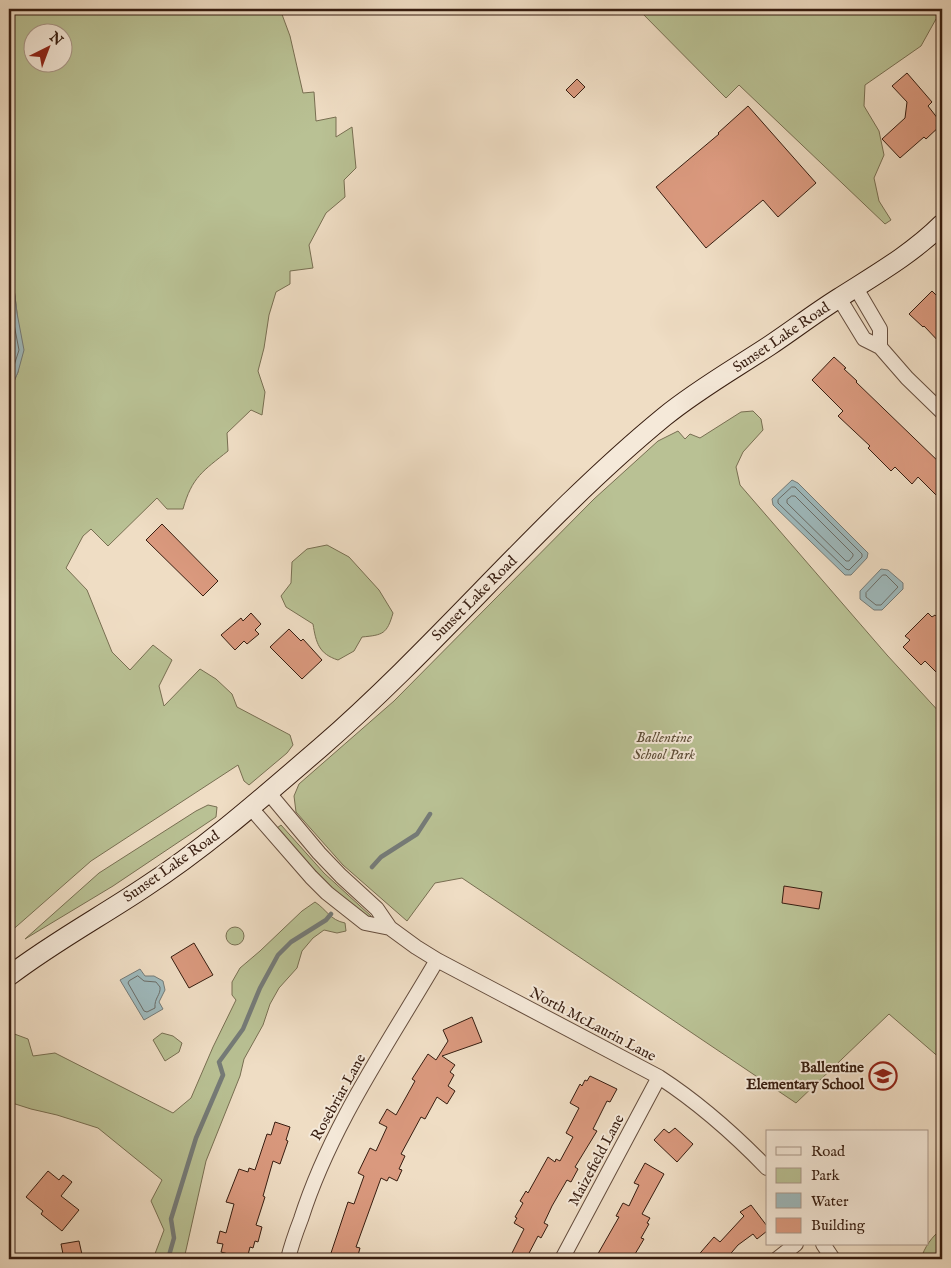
<svg xmlns="http://www.w3.org/2000/svg" width="951" height="1268" viewBox="0 0 951 1268" font-family="'IM FELL English',serif">
<style>
.green{fill:#b9c194;stroke:#786f52;fill-rule:evenodd}
.water{fill:#9ebabe;stroke:#757b78}
.lines{fill:none;stroke-linecap:round;stroke-linejoin:round}
.shore{stroke:#6a6c67;stroke-width:1}
.stream{stroke:#757b78;stroke-width:4.5}
.building{fill:#da997e;stroke:#371d10}
.minor-casing{stroke:#654d3d;stroke-width:16}
.secondary-casing{stroke:#371d10;stroke-width:21}
.minor{stroke:#f5e9d9;stroke-width:14}
.secondary{stroke:#f5e9d9;stroke-width:19}
.labels{text-anchor:middle;stroke-width:4;stroke-linejoin:round;paint-order:stroke}
.street-label{font-size:15px;fill:#371d10;stroke:#f5e9d9}
.park-label{font-size:15px;font-style:italic;fill:#5e4e38;stroke:#f5e9d9}
.poi-label{font-size:15px;font-weight:bold;fill:#371d10;stroke:#f5e9d9;text-anchor:end}
</style>
<rect width="100%" height="100%" fill="#efddc4"/>
<filter id="stains"><feTurbulence type="fractalNoise" baseFrequency=".004" numOctaves="4"/><feColorMatrix values="0 0 0 0 .2 0 0 0 0 .09 0 0 0 0 .02 0 0 0 .5 -.17"/></filter>
<radialGradient id="worn" r=".72"><stop offset=".6" stop-color="#630" stop-opacity="0"/><stop offset="1" stop-color="#630" stop-opacity=".3"/></radialGradient>
<!-- green -->
<path class="green" d="M9,9h271l10,27 13,57 11,-1 2,29 20,-4v20l16,-10 4,41 -12,12 1,17 -19,16 -17,32 4,23 -23,3v13l-14,8 -7,23 -5,33 -6,23 7,21 -3,23 -11,-5 -24,23 1,18c-25,20 -36,26 -45,58h-16l-10,-11 -49,48 -17,-17 -8,7 -17,32 21,22 25,62 18,18 23,-25 19,15 -13,26 5,20 36,-37 16,10 16,15 5,13 53,28 3,10 -6,8 -38,32 -5,-4 -6,-16 -147,96 -82,72v-540l9,-21 -1,-59 -4,-33 -4,-12zM32,32h30v30h-30z
M638,9h304v4l-6,6 -15,27 -56,39 -1,21 15,25 5,24 -10,23 5,23 12,19 -6,4 -146,-139 -13,13z
M753,411l8,8 2,11 -20,22 -7,15 4,18 147,170 55,60v345l-53,-46 -93,89 -334,-225 -27,5 -28,38 -64,-56 -47,-53 -2,-16 5,-12 95,-83 200,-202 64,-58 20,-10 7,8 5,-5 10,4 41,-26z
M327,545l22,12 30,33 14,23c-6,21 -10,22 -31,24l-8,14 -16,9c-19,-6 -22,-17 -25,-36l-27,-17 -5,-11 10,-13 1,-21 15,-13z
M208,805l9,2 -1,10 -103,69 -88,53 74,-66 97,-62z
M281,825l43,48 47,43 -1,3 -30,-23 -39,-40 -24,-28z
M315,902c12,8 15,18 30,21l1,8 -9,2 -13,-3 -11,8 -11,13 -5,17 -18,20 -9,16 -7,21 -19,34 -4,17 -34,85 -22,98h-31l11,-29 -13,-29 11,-21 -64,-52 -41,-13 -26,-6 -22,-7v-70l19,7 5,17 22,-3 118,60 18,-15 22,-51 23,-47 -4,-5v-13l8,-14 20,-17 42,-40z
M226 936a9 9 0 1 1 18 0a9 9 0 1 1-18 0Z
M162,1033l11,3 9,7 -3,9 -14,9 -12,-21z
M942,1229v30h-21c3,-11 11,-23 21,-30z"/>
<!-- water -->
<path class="water" d="M9,268l4,12 4,33 7,37 -6,22 -9,21z
M792,480l6,3 70,70 -1,5 -16,17h-6l-72,-70 -1,-6z
M881,569l7,1 15,13v6l-21,21h-8l-14,-11v-8z
M140,969l5,7h9l9,5 2,9 -6,12 4,7 -19,11 -24,-40z"/>
<g class="lines">
<!-- shore -->
<path class="shore" d="M9,286l3,28 7,36 -10,31
M792,487h3l67,67v3l-13,13 -3,-1 -68,-66v-3z
M792,496h3l58,58v2l-4,5h-3l-59,-58v-3z
M883,575h3l12,12 -17,18h-5l-10,-8v-4z
M138,976l6,5 12,1 4,5c1,8 -6,11 -5,21l-8,4 -3,-1 -16,-28 1,-2z"/>
<!-- stream -->
<path class="stream" d="M372,867l9,-10 36,-23 13,-20
M168,1259l6,-21 -3,-19 25,-81 27,-63 -4,-13 24,-33 17,-41 18,-33 13,-13 35,-22 5,-6"/>
</g>
<!-- building -->
<path class="building" d="M907,73l25,29 -4,4 14,18 -16,15 -2,-2 -24,21 -18,-19 23,-21 2,-16 -15,-16z
M577,79l8,8 -11,11 -8,-8z
M748,106l68,77 -38,34 -15,-17 -57,48 -50,-61 63,-53 -1,-1z
M932,291l10,10v44l-18,-19 -1,1 -14,-13z
M834,357l12,11 -2,1 13,12 -1,1 86,83v36l-24,-24 -6,7 -17,-17 -4,4 -23,-23 2,-2 -32,-30 5,-5 -31,-31z
M162,524l56,57 -15,15 -57,-56z
M251,613l10,11 -6,6 4,4 -12,10 -3,-3 -9,9 -14,-15 20,-17 2,3z
M928,613l4,4 3,-2 7,7v56l-17,-17 -4,4 -18,-18 7,-7 -5,-4z
M289,629l12,12 2,-2 19,21 -20,19 -32,-32z
M784,886l38,6 -3,17 -37,-6z
M194,943l19,32 -24,13 -18,-31z
M472,1017l10,25 -40,14 13,9 -5,7 4,3 -6,11 7,5 -8,13 -10,-7 -12,22 -4,-2 -20,37 4,2 -6,13 3,1 -5,11 -8,-4 -2,4 -6,-3 -25,69 4,1 -3,11h-28l19,-57 6,2 10,-28 -6,-3 12,-25 6,3 11,-24 -8,-4 8,-14 9,6 19,-34 -3,-2 16,-25 8,6 12,-19 -5,-11z
M590,1076l27,13 -7,13 -3,-1 -14,28 4,2 -22,36 3,2 -7,13 -4,-2 -15,26 -8,17 4,2 -7,13 -3,-2 -12,23h-17l15,-30 -10,-6 3,-5 -2,-1 8,-14 -3,-2 6,-10 2,2 20,-36 7,5 1,-3 4,2 13,-24 -7,-4 13,-25 -9,-5 10,-19 2,2 3,-6 2,1z
M275,1122l15,5 -4,13 2,1 -8,23 -7,-3 -10,35 2,1 -9,28 6,2 -4,15 -3,-1 -2,7 -3,-1 -3,12 -26,-7 2,-8 -6,-1 3,-12 6,2 8,-29 -8,-2 13,-33 9,3 1,-4 6,2 12,-36 4,1z
M675,1128l18,16 -16,18 -23,-22 10,-11 5,4z
M645,1163l19,11 -22,40 8,4 -3,5 2,1 -8,14 3,1 -12,20h-37l24,-42 -3,-1 7,-13 6,3 10,-21 -5,-2z
M48,1171l11,9 4,-5 9,7 -11,14 18,14 -17,21 -21,-17 2,-3 -17,-14z
M751,1205l16,21v5l-10,8 -4,-5 -15,11 -12,14h-31l19,-22 6,5 24,-26 -4,-4z
M79,1241l4,18h-19l-3,-15z"/>
<g class="lines">
<!-- minor casing -->
<g class="minor-casing">
<path id="minor" d="M856,288l24,41v18
M839,298l25,41 16,8 27,31 35,34
M268,792l51,61 22,23 36,33 13,19 26,19 21,13 222,117c40,26 75,57 108,91
M250,807l61,70 16,16 38,30 25,5
M823,1244l10,15
M288,1259c3,-13 8,-27 13,-40 30,-94 87,-175 136,-259
M562,1259l97,-182
M777,1259l19,-15"/>
</g>
<!-- secondary casing -->
<g class="secondary-casing">
<path id="secondary" d="M9,976c43,-33 91,-59 136,-89 63,-41 119,-91 175,-139 121,-105 221,-230 344,-331 33,-27 70,-48 105,-71 24,-16 46,-33 70,-48 36,-23 73,-44 103,-74"/>
</g>
<!-- minor -->
<use href="#minor" class="minor"/>
<!-- secondary -->
<use href="#secondary" class="secondary"/>
</g>
<!-- icons -->
<defs>
<g id="school-ring" transform="scale(1.4375)"><circle r="9.5" fill="#f5e9d9" stroke="#8f2418" stroke-width="1.5"/><path d="M0-5L7-2L0 1L-7-2ZM-4 1L0 2.5L4 1V4Q0 6-4 4Z" fill="#8f2418"/></g>
</defs>
<g fill-rule="evenodd">
<use href="#school-ring" x="883" y="1076"/>
</g>
<g class="labels">
<!-- street labels -->
<g class="street-label">
<text transform="translate(781 337) rotate(-34)" y="5">Sunset Lake Road</text>
<text transform="translate(474 598) rotate(-45)" y="5">Sunset Lake Road</text>
<text transform="translate(171 866) rotate(-35)" y="5">Sunset Lake Road</text>
<text transform="translate(593 1024) rotate(28)" y="5">North McLaurin Lane</text>
<text transform="translate(338 1097) rotate(-61)" y="5">Rosebriar Lane</text>
<text transform="translate(596 1160) rotate(-62)" y="5">Maizefield Lane</text>
</g>
<!-- park labels -->
<g class="park-label">
<text x="664" y="742">Ballentine<tspan x="664" dy="17">School Park</tspan></text>
</g>
<!-- poi labels -->
<g class="poi-label">
<text x="864" y="1072">Ballentine<tspan x="864" dy="17">Elementary School</tspan></text>
</g>
</g>
<!-- margin -->
<rect width="951" height="1268" fill="none" stroke="#efddc4" stroke-width="30"/>
<rect x="10" y="10" width="931" height="1248" fill="none" stroke="#371d10" stroke-width="2.5"/>
<rect x="15" y="15" width="921" height="1238" fill="none" stroke="#371d10"/>
<!-- legend -->
<rect x="766" y="1130" width="162" height="115" fill="#f5e9d9" stroke="#a99789"/>
<rect x="776" y="1147" width="25" height="8" fill="#f5e9d9" stroke="#a99789"/>
<text x="811" y="1156" font-size="15" fill="#371d10">Road</text>
<rect x="776" y="1168" width="25" height="15" fill="#b9c194" stroke="#a99789"/>
<text x="811" y="1180" font-size="15" fill="#371d10">Park</text>
<rect x="776" y="1193" width="25" height="15" fill="#9ebabe" stroke="#a99789"/>
<text x="811" y="1206" font-size="15" fill="#371d10">Water</text>
<rect x="776" y="1218" width="25" height="15" fill="#da997e" stroke="#a99789"/>
<text x="811" y="1230" font-size="15" fill="#371d10">Building</text>
<!-- north arrow -->
<g transform="translate(48 48) rotate(42)"><circle r="24" fill="#f5e9d9" stroke="#a99789"/>
<path d="M0-4L9 19L0 12L-9 19Z" fill="#8f2418"/>
<text y="-8" font-size="14" font-weight="bold" text-anchor="middle" fill="#371d10">N</text>
</g>
<rect width="100%" height="100%" filter="url(#stains)"/>
<rect width="100%" height="100%" fill="url(#worn)"/>
</svg>
